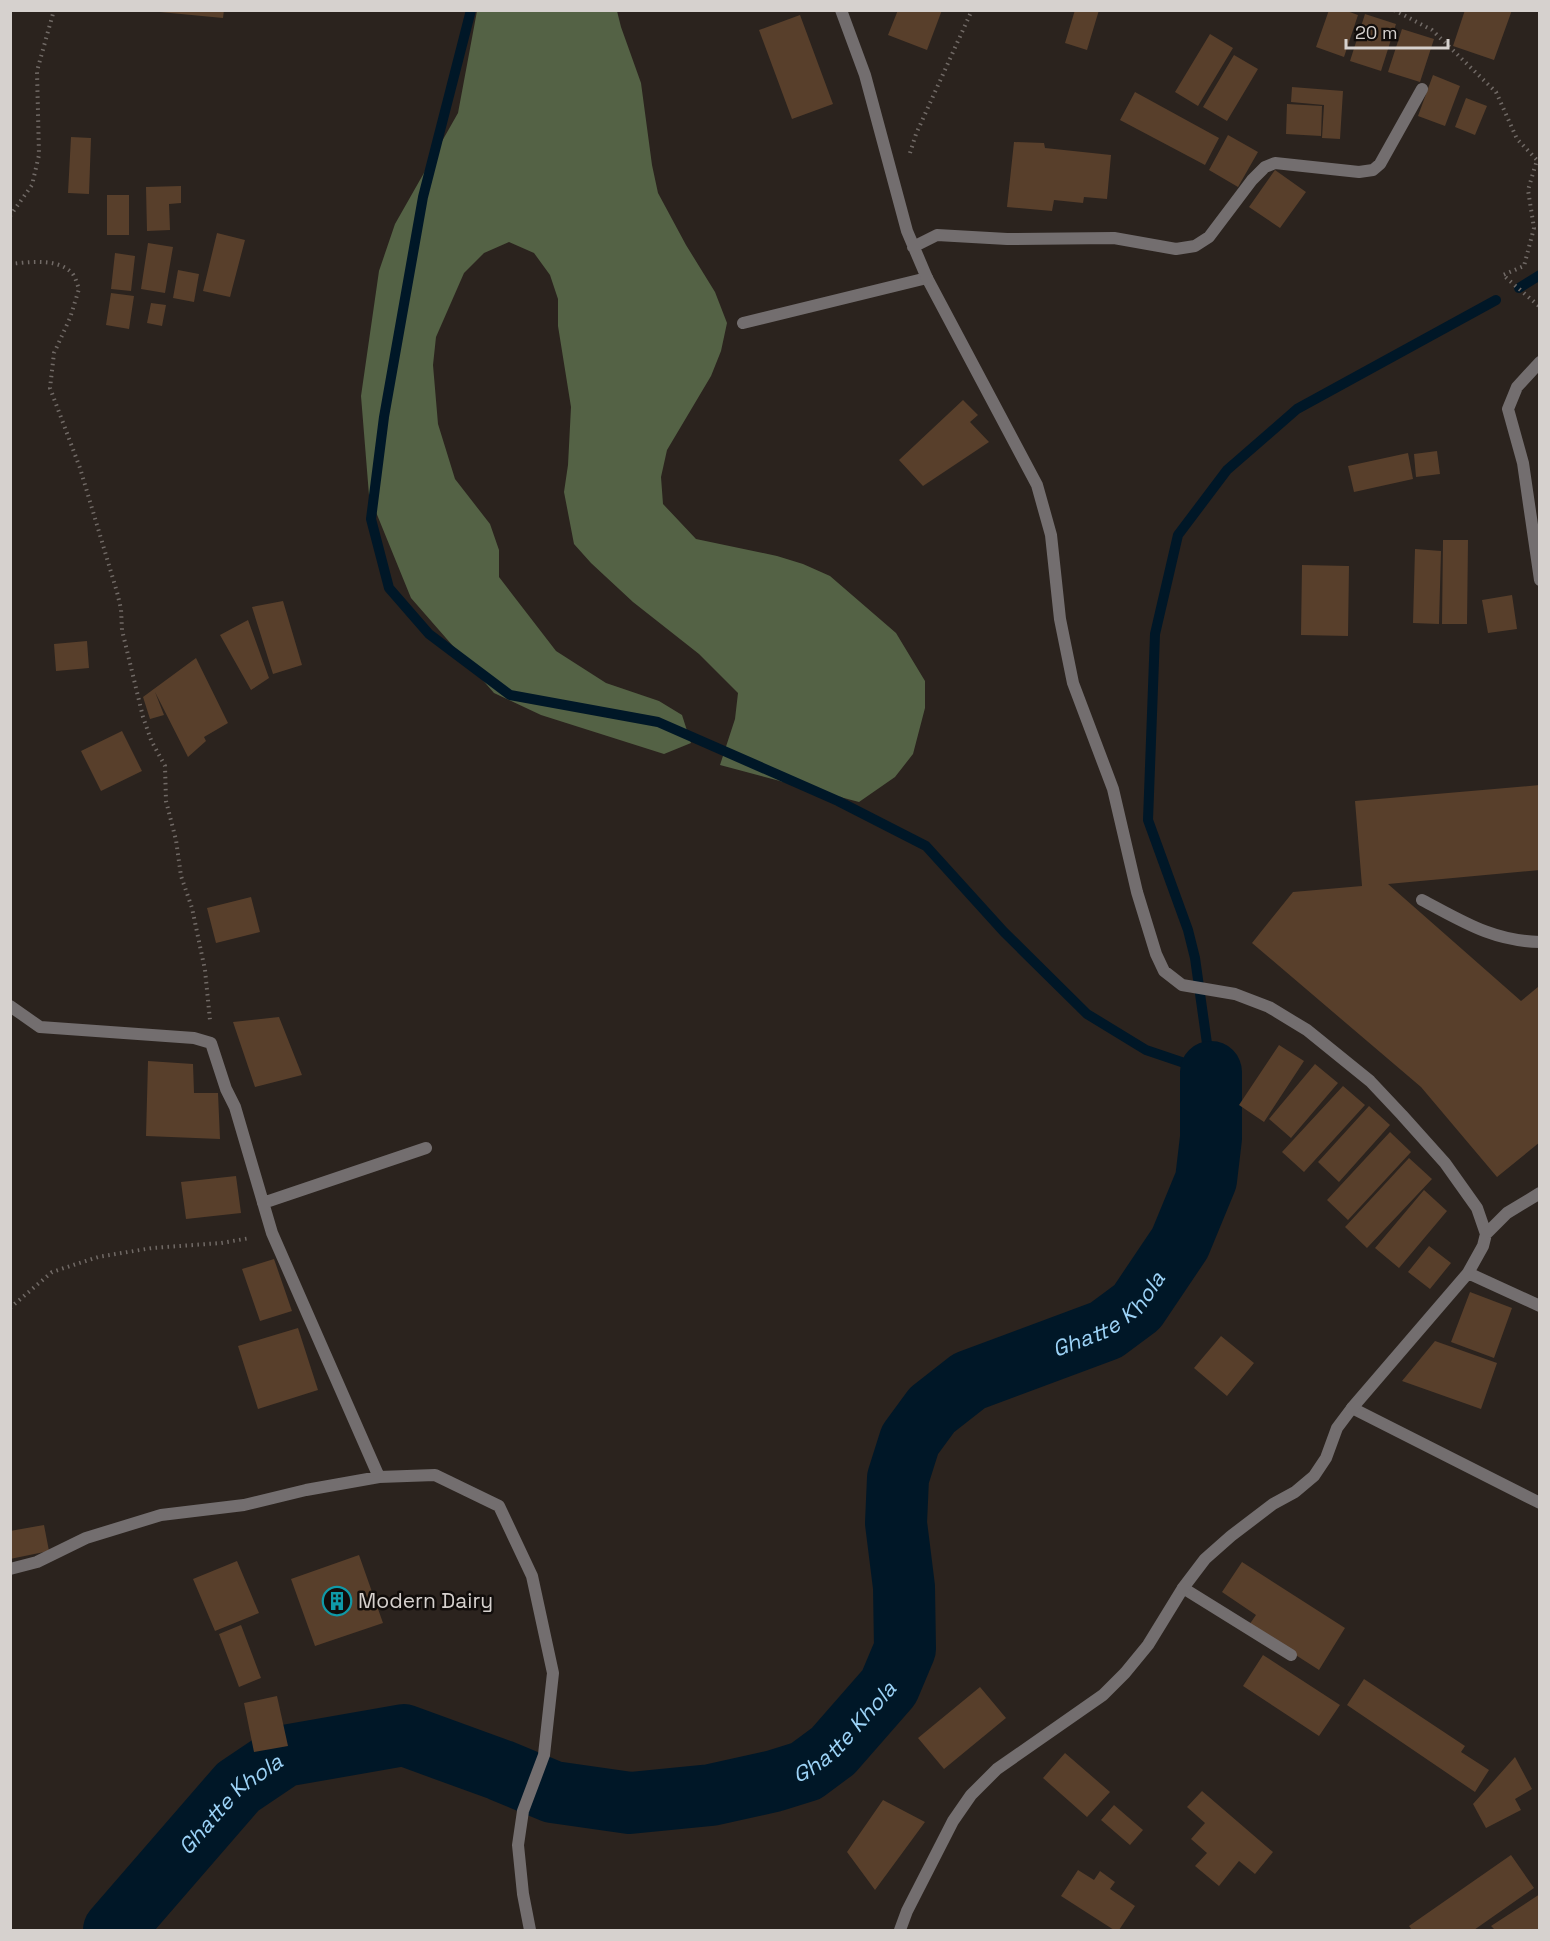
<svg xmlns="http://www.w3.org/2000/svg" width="1550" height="1941" viewBox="0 0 1550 1941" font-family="'Space Grotesk',sans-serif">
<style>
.forest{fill:#546245}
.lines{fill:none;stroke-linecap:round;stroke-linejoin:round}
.stream{stroke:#001727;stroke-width:10}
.river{stroke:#001727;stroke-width:62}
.building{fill:#583f2b}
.path{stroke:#716a66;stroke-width:4;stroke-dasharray:1.5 4.5;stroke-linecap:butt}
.lane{stroke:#736e6f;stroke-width:12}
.street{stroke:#736e6f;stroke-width:12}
.labels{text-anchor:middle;stroke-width:5;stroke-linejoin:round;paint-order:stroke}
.poi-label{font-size:21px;fill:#d6d1ce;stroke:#110d0b;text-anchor:start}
.water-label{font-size:22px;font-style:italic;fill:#9cd3f7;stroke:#110d0b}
</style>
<rect width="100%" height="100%" fill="#2b231e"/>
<!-- forest -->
<path class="forest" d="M477,11h140l4,16 20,56 11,82 6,28 28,52 29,47 12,31 -6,28 -10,25 -44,74 -6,27 2,27 33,35 81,17 26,8 27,12 66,57 29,48v27l-12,46 -18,23 -36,25 -139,-37 15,-46 3,-26 -39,-39 -66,-52 -42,-39 -17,-19 -10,-52 4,-27 3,-58 -13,-81v-27l-8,-24 -16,-22 -25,-11 -25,11 -20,20 -28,64 -3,28 5,59 17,55 35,45 9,26v27l57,74 50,32 53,18 23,14 9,28 -27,11 -123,-39 -47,-22 -83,-95 -42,-103 -8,-99 18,-125 16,-47 63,-111z"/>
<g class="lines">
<!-- stream -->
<path class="stream" d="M471,10l-48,187 -39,220 -13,102 18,69 40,46 81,61 148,27 180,79 88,45 78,86 83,82 59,36 65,22 -16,-114 -7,-28 -40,-110 7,-186 23,-99 49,-65 70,-61 199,-109
M1519,288l21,-13"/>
<!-- river -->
<path class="river" id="s1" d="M114,1930l124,-143 46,-31 120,-21 96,35 53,22 77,11 81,-8 63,-14 32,-10 27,-20 56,-64 16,-38 -1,-62 -8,-64 2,-45 12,-38 22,-30 37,-29 137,-51 31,-23 43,-64 26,-63 5,-42v-66"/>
</g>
<!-- building -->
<path class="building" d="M160,10h64l-1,8 -63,-6z
M898,10h44l-15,40 -39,-15z
M1075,10h24l-12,40 -22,-7z
M1329,10h15l14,5 -14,42 -28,-10z
M1465,10h47l-18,50 -41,-14z
M1365,14l31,10 -15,47 -31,-10z
M800,15l33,89 -41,15 -33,-89z
M1402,29l32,10 -14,43 -32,-10z
M1210,34l23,14 -35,58 -23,-14z
M1234,55l24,14 -31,52 -24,-14z
M1433,75l27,11 -15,40 -27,-10z
M1292,87l51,4 -3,48 -18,-1 2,-33 -33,-3z
M1135,92l84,46 -14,27 -85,-45z
M1466,98l21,8 -12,29 -20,-8z
M1287,104l35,2 -1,30 -35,-2z
M1228,135l30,17 -20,35 -29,-17z
M71,137l20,1 -2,56 -21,-1z
M1014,142l30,1 1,5 66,7 -4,44 -23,-2 -1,6 -29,-3 -2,11 -45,-4z
M1275,170l31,22 -26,36 -31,-21z
M181,186v17l-12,1 1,26 -23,1 -1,-44z
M107,195h22v40h-22z
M217,233l28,7 -15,57 -27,-6z
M148,243l25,4 -8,46 -24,-4z
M115,253l20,3 -4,35 -20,-2z
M178,270l21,4 -5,28 -21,-4z
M111,293l23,3 -5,33 -23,-4z
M151,303l15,2 -4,21 -15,-3z
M963,400l15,15 -8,7 19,20 -66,44 -24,-26z
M1437,451l3,23 -24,3 -2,-23z
M1408,453l5,26 -59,13 -6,-26z
M1443,540h25l-1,84h-25z
M1415,549l26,2 -2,73 -26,-1z
M1302,565l47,1 -1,70 -47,-1z
M1512,595l5,34 -29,4 -6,-33z
M283,601l19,64 -29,9 -21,-67z
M248,620l21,58 -18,12 -31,-55z
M87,641l2,27 -33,3 -2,-27z
M196,658l32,65 -24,14 2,4 -18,16 -33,-65 9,23 -14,4 -7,-22z
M122,731l20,40 -41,20 -20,-40z
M1540,785v85l-152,14 133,117 17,-14 2,2v153l-43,35 -76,-90 -169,-144 41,-51 69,-6 -7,-85z
M251,897l9,35 -44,11 -9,-35z
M279,1017l23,58 -47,12 -22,-65z
M1279,1045l25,16 -40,61 -25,-17z
M148,1061l45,3 1,29h24l2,46 -74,-3z
M1315,1064l23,19 -47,55 -22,-19z
M1343,1086l22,19 -61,67 -22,-20z
M1369,1106l21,19 -51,57 -21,-20z
M1390,1132l21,20 -63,68 -21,-20z
M1409,1158l23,21 -65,69 -22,-21z
M236,1176l5,37 -55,6 -5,-37z
M1424,1190l23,21 -48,57 -24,-20z
M1429,1246l22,17 -21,26 -22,-17z
M274,1259l18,52 -32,10 -18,-52z
M1470,1292l42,16 -18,50 -43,-16z
M298,1328l20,62 -60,19 -20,-63z
M1221,1336l33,27 -27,33 -33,-28z
M1435,1341l62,22 -16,46 -79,-28z
M44,1525l5,26 -39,8v-28z
M359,1555l24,68 -68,23 -24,-67z
M237,1561l22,52 -44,18 -22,-52z
M1242,1562l103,66 -26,42 -70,-45 7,-10 -34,-23z
M241,1625l20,53 -22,9 -20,-53z
M1263,1655l77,50 -21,31 -76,-50z
M1364,1679l101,67 -4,6 28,18 -14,22 -128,-87z
M980,1687l26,31 -62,51 -26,-31z
M277,1696l11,50 -34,6 -10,-49z
M1065,1753l45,39 -23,25 -44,-39z
M1515,1757l17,32 -17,10 6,11 -35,18 -13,-24z
M1202,1791l71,61 -18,22 -16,-13 -20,25 -24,-20 12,-13 -16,-14 14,-16 -18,-16z
M883,1800l42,22 -50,68 -28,-38z
M1114,1805l29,25 -13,15 -29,-25z
M1511,1855l23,33 -60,42h-62l-3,-4z
M1078,1870l16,10 6,-9 15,11 -5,7 25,17 -16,24h-5l-53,-34z
M1540,1894v36h-45l-4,-4z"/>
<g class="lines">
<!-- path -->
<path class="path" d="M1394,10l38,20 64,62 21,47 20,21 -9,30 6,38 -10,38 -21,9 37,32
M910,153l6,-19 56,-124
M10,216l22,-31 7,-30 -2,-84 17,-61
M10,264c19,-2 46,-6 61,8 4,3 6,12 8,17l-9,29 -16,35 -4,35 30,80 37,124 4,17 1,21 21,87 8,23 14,26 1,35 10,39 5,36 11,32 13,62 5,50
M10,1308l42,-36 46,-15 54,-9 69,-5 29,-5"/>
<!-- lane -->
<path class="lane" d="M743,323l184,-45
M1422,900c40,21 70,41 118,42
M1352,1408l188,95
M1183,1588l108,67"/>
<!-- street -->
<path class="street" d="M841,10l24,65 42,156 20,47 110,207 14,50 9,84 13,64 40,106 24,103 19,62 8,17 18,14 53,9 34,13 38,23 63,51 32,34 43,48 32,45 9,26 -3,12 -15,27 -116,135 -15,20 -11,30 -12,18 -19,16 -22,12 -42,32 -26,23 -22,29 -35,57 -23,28 -22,22 -106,74 -26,26 -18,26 -46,90 -7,19
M913,247l24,-12 70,4 107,-1 62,11 19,-3 14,-9 43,-57 13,-13 10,-4 84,9 14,-2 7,-6 42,-75
M1540,362l-23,25 -9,22 15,54 17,117
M10,1006l30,21 154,11 17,5 15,46 9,18 37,126 107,244 56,-2 64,31 33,70 21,97 -9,82 -21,56 -5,34 5,49 7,36
M263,1203l163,-55
M1486,1234l21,-21 33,-20
M1468,1273l72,33
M10,1569l27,-7 49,-24 75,-23 83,-10 62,-15 73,-13"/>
</g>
<!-- icons -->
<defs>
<g id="building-ring" transform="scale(1.5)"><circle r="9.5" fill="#110d0b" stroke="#0f9aa8" stroke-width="1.5"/><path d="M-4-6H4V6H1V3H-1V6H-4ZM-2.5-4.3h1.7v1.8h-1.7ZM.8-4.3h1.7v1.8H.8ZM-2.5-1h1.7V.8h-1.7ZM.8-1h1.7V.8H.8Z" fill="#0f9aa8"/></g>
</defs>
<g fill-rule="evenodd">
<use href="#building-ring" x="337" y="1601"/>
</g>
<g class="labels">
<!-- poi labels -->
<g class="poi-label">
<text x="358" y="1608">Modern Dairy</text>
</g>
<!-- water labels -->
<g class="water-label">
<text dy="8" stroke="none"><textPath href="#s1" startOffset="1396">Ghatte Khola</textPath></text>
<text dy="8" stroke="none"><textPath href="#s1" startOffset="838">Ghatte Khola</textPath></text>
<text dy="8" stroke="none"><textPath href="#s1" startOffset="172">Ghatte Khola</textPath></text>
</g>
</g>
<!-- border -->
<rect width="1550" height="1941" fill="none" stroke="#d6d1ce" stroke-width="24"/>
<!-- scale -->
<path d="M1346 39v9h102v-9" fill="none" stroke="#d6d1ce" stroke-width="3"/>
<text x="1355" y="39" font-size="18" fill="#d6d1ce" stroke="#110d0b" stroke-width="4.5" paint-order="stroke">20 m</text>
</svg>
